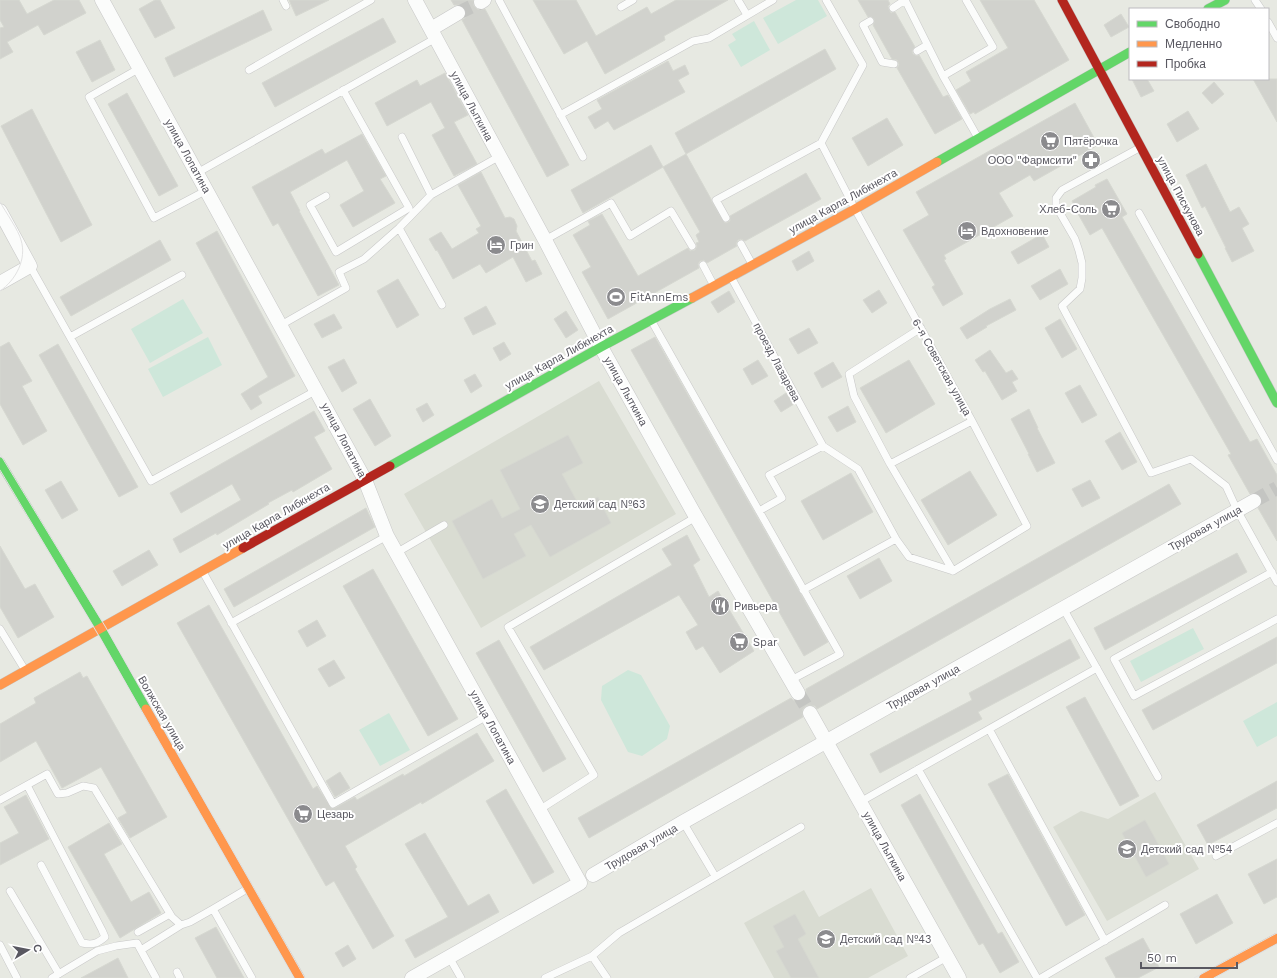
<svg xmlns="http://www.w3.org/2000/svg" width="1277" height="978" viewBox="0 0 1277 978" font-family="'Work Sans',sans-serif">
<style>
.education{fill:#d9dcd2}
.green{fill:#cee7da}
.building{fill:#d1d2cd;stroke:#d6d8d1}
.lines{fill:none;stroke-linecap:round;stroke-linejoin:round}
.street-tunnel{stroke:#c4c5c2;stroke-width:14;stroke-dasharray:14 7;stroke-linecap:butt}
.lane-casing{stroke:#c7c7c7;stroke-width:8}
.street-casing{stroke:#c7c7c7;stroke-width:15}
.fast-casing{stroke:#c4c5c4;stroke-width:10}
.slow-casing{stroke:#c4c5c4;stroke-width:10}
.jam-casing{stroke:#c4c5c4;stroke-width:10}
.lane{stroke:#fbfcfb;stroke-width:7}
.street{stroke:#fbfcfb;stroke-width:14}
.fast{stroke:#63d668;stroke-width:9}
.slow{stroke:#ff974d;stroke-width:9}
.jam{stroke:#b3261e;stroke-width:9}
.tram{stroke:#e2e2e2;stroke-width:1}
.labels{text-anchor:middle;stroke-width:4;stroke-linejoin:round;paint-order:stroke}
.street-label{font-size:11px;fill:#595861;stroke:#fff}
.poi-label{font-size:11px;fill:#595861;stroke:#fff;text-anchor:start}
</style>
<rect width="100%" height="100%" fill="#e7e9e2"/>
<!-- education -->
<path class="education" d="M599,381l77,133 -195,114 -77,-134z
M1155,792l44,77 -92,52 -54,-94 28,-16 27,8z
M871,888l37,68 -40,22h-94l-30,-55 60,-33 15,27z"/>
<!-- green -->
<path class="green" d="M796,0h22l9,16 -49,28 -15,-26z
M754,21l16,29 -29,17 -13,-22 8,-5 -4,-6z
M183,299l20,34 -53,30 -19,-34z
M208,337l14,28 -59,32 -15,-28z
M1193,628l11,21 -63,33 -11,-21z
M628,670l13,5 29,51 -3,13 -25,17 -14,-4 -27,-52 1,-14z
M1277,702v34l-20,11 -14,-26z
M389,713l21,37 -30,16 -21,-36z"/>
<!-- building -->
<path class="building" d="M0,0h19l8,14 27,-14h25l7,13 -42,22 -6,-10 -31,17 6,10 -13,7v-31l4,-1 -4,-7z
M155,0h5l15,28 -20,10 -16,-29z
M289,0h40l-33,16z
M451,0h22l1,6 3,3 4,1 4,-1 84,156 -22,12 -85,-157 4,-3v-4l-1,-4 -3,-4h-8z
M533,0h43l20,36 51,-29 4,7 25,-14h52l-64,36 1,4 -60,34 -18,-33 -23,13z
M858,0h30l2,4 -2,2 1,4 2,3 4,-1 20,35 -3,4 1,3 4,2 2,-1 24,42 5,-2 14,24 -27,15 -38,-66 2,-3 -1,-3 -1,-2 -5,-1 -19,-34 1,-2v-4l-2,-2h-4z
M980,0h54l35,60 -94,54 -1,-2 -4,2 -14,-24 15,-9 -5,-9 42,-24z
M263,10l9,20 -98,47 -9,-19z
M1121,14l8,13 -18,10 -7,-12z
M383,18l13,24 -121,65 -13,-24z
M100,40l15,30 -23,12 -16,-30z
M825,49l11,20 -150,85 -11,-21z
M668,61l5,10 12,-6 4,9 -11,6 7,12 -71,38 -6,-9 -13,8 -7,-12 14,-8 -5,-9z
M445,73l23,42 -14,7 23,42 -23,12 -22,-41 13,-7 -14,-26 -44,24 -12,-23 42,-23 3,6z
M1132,79h15l7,12 -13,6z
M1253,79h24v43z
M1214,82l10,12 -12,10 -10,-11z
M127,93l51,93 -19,10 -51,-92z
M1075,103l23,42 -64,36 -4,-6 -31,18 14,23 -69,39 2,4 -2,1 19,34 -20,12 -11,-19 3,-2 -32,-55 26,-15 -13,-23z
M32,109l60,116 -31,17 -60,-116z
M1188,111l11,18 -22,13 -10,-18z
M887,118l16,27 -35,21 -16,-28z
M362,134l24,42 -6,3 15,24 -42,24 -13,-22 24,-14 -17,-31 -57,32 10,19h-1l40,74 -21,11 -40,-73 -5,3 -21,-39 70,-38 3,5z
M651,145l12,22 -80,46 -12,-23z
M686,154l25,45 1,3 12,20 2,1 4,-2v-5l76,-43 15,26 -76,42 -4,-2 -3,1 -2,4 1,2 -30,17 -3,-3 -4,1 -2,3 1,4 -91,51 -26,-47 9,-5 -18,-32 17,-10 -2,-4 14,-7 36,62 50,-28 2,3 5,-1 2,-4 -1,-3 3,-1 -3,-7 4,-3 -37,-65z
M1206,164l24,48 9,-5 10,17 -7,4 12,23 -22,11 -7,-14h1l-21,-42 -3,2 -16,-33z
M481,172l24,46 5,-1 4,2 3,7 -1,5 16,30 3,-1 7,14 -16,8 -13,-25 -27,16 -6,-9 -27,15 -16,-29 -1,1 -7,-12 12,-7 11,17 27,-16 -3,-4 5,-3 -23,-41z
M1107,179l20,35 -5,3 128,225 7,-3 20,36v66l-19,-33 3,-3 1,-4v-4l-4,-3 -4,-1 -4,1 -22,-39 3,-1 -129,-226 -12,7 -17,-30h1l-2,-4 24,-14 -1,-2z
M217,231l78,145 -37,20 4,7 -11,7 -10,-16 27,-17 -72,-134z
M1042,234l7,13 -31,17 -7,-12z
M160,240l11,20 -100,56 -11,-19z
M809,251l5,10 -17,10 -5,-10z
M1060,269l8,15 -28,16 -9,-14z
M398,279l21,36 -22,13 -20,-37z
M879,290l8,13 -15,10 -9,-13z
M729,291l6,11 -17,11 -7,-11z
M1010,299l6,11 -30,16 1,1 -20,12 -7,-11 30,-19z
M486,306l10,18 -23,11 -9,-17z
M566,311l12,19 -12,8 -12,-19z
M334,314l8,14 -20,10 -8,-14z
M1060,319l17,30 -15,9 -17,-30z
M809,328l9,15 -20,11 -9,-15z
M655,337l173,305 -24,14 -173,-306z
M9,342l23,39 -10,5 25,45 -24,14 -23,-41v-57z
M504,342l7,12 -11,7 -7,-13z
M58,344l80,143 -19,10 -80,-142z
M990,350l16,23 6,-3 6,9 -6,3 5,9 -15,9 -17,-29 -2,1 -8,-12z
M344,359l13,24 -15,9 -14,-25z
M758,360l10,16 -16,9 -9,-16z
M909,360l26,44 -49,29 -26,-45z
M833,362l9,15 -20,11 -8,-15z
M475,374l7,12 -11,7 -7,-13z
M1080,385l17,30 -15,8 -17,-30z
M786,393l8,11 -13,8 -7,-11z
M370,399l21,37 -16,10 -22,-37z
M427,403l7,12 -11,7 -7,-13z
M848,406l8,16 -19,10 -9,-15z
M1029,409l9,19h-1l18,35 -18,9 -9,-18h1l-18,-35z
M314,411l11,20 -11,6 18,32 -39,23 -1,-2 -24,13 1,1 -52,31 -1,-2 -36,20 -7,-14 68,-39 -9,-16 -51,29 -11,-20z
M1120,432l17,30 -15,8 -17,-29z
M568,435l15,28 -21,11 18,33 18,-10 13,26 -61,34 -19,-32 -17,9 12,22 -43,23 -31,-58 40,-22 10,19 18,-9 -20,-39z
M970,471l27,44 -49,30 -27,-45z
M851,473l22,39 -50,28 -22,-39z
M1090,480l10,18 -18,9 -10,-18z
M61,481l17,29 -16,9 -17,-29z
M1169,484l12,20 -364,205 -2,-3 -5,-1 -4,1 -3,3 -1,4 1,4 -214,121 -11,-20 213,-120 3,3h4l4,-1 4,-3v-8z
M366,508l9,19 -141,80 -10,-18z
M687,535l13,25 -7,5 16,32 9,-6 36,60 -34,22 -17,-27 -7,4 -10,-18 12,-7 -19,-30 -135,75 -14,-23 142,-82 -10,-16z
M0,546l25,43 10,-5 19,33 -36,21 -18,-31z
M149,550l9,15 -36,21 -9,-15z
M1237,553l10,19 -142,78 -11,-22z
M879,558l13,23 -32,18 -13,-23z
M373,569l85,150 -30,17 -85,-150z
M209,605l104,184 4,-3 14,22h4l20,-11 2,3 46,-26 1,2 73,-43 17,28 -72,43 -1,-2 -76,44 12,21 -2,2 39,67 -21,13 -39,-68 -8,5 -149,-263z
M317,620l9,16 -19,11 -9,-16z
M1277,637v26l-124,67 -11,-20z
M1070,639l10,19 -102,54 4,7 -102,54 -10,-19 102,-54 -3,-7z
M499,640l67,119 -23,13 -67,-119z
M334,660l11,18 -16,9 -11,-18z
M80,672l3,6 4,-2 80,141 -37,21 -12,-20 9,-5 -26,-46 -39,21 -26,-47 -36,21v-38l36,-21 -2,-5z
M1085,697l54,99 -19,10 -54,-99z
M340,772l10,16 -15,9 -9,-16z
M1008,774l77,141 -19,11 -78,-142z
M1277,781v27l-69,37 -11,-20z
M506,789l48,83 -21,12 -47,-83z
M920,794l78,140 4,-2 17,30 -19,11 -17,-30 -4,2 -78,-140z
M26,795l23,44 -49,26v-22l19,-10 -15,-26z
M1145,820l24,44 -23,13 -24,-44z
M109,823l13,21 -18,10 27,48 18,-10 12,21 -41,25 -52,-91z
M425,833l43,73 21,-12 10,18 -84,46 -10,-18 43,-23 -43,-73z
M1277,859v38l-13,7 -16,-30z
M1217,894l16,29 -37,21 -16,-30z
M795,914l11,20 -8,5 21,39h-28l-15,-27 8,-4 -11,-21z
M216,927l28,51h-27l-22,-40z
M1143,938l16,29 -21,11h-22l-11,-20z
M348,945l8,14 -13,8 -8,-14z
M118,958l10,20h-47z"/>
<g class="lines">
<!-- street-tunnel -->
<path class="street-tunnel" d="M458,13l23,-11
M1254,501l23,-13
M798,693l12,20"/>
<!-- lane casing -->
<g class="lane-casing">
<path id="lane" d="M283,0l3,6
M499,0l84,157
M738,0l9,15
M826,0l37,65 -42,78 34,66 117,212 55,105 -74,45
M905,0l38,76
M966,0l27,47 -50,29 35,62
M1255,0l6,9
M621,7l12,-7
M893,8l12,-8
M870,21l-7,4 19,37 12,2
M1268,22l9,16
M917,51l10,-6
M140,68l-51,29 65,121 53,-28
M249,70l122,-70
M560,115l133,-74 16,-3 64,-38
M402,137l29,58
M1141,147l-79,43 -6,8v8l19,33 4,12 3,12v15l-2,11 -18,17 89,167 40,-14 35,27 11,24 40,72
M197,173l239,-135
M326,196l-16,9 26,47 73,-44 -66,-118
M1139,213l138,247
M726,218l-10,-18 105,-57
M399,228l43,77
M545,240l66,-37 19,33 41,-25 21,35
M741,244l11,20
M703,265l10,19
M30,266l121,215 166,-91
M731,277l92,169 35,23 38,70 -93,51
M651,320l189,334 -49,26
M281,325l65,-37 -7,-16 25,-13 35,-31 32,-33 69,-39
M70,337l112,-62
M890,464l82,-43
M759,511l23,-13 -13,-23 54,-29
M896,539l13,18 44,14 -63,-107 -36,-68 -5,-22 72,-46
M396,553l48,-28
M203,572l130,232 154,-88
M1272,572l-158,87 20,37 143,-77
M1063,608l95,169
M231,623l156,-87
M0,629l25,41
M989,729l116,212
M918,769l119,209
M27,785l75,145 3,7c-8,7 -13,8 -23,6l-41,-78
M0,800l47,-26 11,20 9,-1 16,-7 11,2 78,129 9,8 9,-3 23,-13 39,69
M860,802l237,-134
M539,810l55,-35 -86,-148 188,-110
M683,822l32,54
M1216,856l61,-33
M10,891l49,83
M213,909l34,-20
M138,932l32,-18
M0,945l17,33
M141,950l40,-25
M592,956l15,22
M449,957l12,21
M177,972l3,6
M52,978l45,-27 19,-5 21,-3 19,35
M545,978l47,-22 27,-23 182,-106
M910,978l37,-21
M1041,978l124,-73"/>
</g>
<!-- street casing -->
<g class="street-casing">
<path id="street" d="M102,0l263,480 22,56 193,347 -168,95
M415,0l130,240 56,107 95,170 102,176
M481,2l3,-2
M431,29l27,-16
M0,211l30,55 -30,17
M810,713l149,265
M593,875l90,-53 571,-321"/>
</g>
<!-- fast casing -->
<g class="fast-casing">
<path id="fast" d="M1208,9l17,-9
M937,162l193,-110
M1198,254l79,149
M0,462l101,167 45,80
M390,466l211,-119 91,-49"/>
</g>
<!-- slow casing -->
<g class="slow-casing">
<path id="slow" d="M692,298l163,-89 82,-47
M0,685l243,-137
M146,709l154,269
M1204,978l73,-40"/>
</g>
<!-- jam casing -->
<g class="jam-casing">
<path id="jam" d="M1062,0l136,254
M243,548l147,-82"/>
</g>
<!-- lane -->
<use href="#lane" class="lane"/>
<!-- street -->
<use href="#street" class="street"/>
<!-- fast -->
<use href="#fast" class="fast"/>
<!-- slow -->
<use href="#slow" class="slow"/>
<!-- jam -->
<use href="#jam" class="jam"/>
<!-- tram -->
<path class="tram" d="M0,202c5,9 19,29 21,38 6,19 -5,40 -21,51
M0,454l105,172 200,352
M0,470l96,161 198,347
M1194,978l83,-45
M1214,978l63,-34"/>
</g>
<!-- icons -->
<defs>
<g id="supermarket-disc" transform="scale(1)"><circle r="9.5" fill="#8b8b8e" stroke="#fff"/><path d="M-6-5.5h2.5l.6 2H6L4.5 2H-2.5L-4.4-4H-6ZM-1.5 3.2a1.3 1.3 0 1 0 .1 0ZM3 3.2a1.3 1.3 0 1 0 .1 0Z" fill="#fff"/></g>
<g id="pharmacy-disc" transform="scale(1)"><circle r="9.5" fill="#8b8b8e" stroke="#fff"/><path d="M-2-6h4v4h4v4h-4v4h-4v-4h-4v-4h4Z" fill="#fff"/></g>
<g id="hotel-disc" transform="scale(1)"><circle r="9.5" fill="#8b8b8e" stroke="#fff"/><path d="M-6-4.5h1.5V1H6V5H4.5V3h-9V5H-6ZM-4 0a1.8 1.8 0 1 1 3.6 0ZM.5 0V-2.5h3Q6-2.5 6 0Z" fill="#fff"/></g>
<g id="stadium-disc" transform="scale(1)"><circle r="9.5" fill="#8b8b8e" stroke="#fff"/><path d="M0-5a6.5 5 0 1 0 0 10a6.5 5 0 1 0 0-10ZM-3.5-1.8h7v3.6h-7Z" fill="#fff"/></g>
<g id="school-disc" transform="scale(1)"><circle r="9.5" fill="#8b8b8e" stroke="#fff"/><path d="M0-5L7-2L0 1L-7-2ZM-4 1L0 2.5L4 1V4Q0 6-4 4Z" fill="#fff"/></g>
<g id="restaurant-disc" transform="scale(1)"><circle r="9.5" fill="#8b8b8e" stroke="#fff"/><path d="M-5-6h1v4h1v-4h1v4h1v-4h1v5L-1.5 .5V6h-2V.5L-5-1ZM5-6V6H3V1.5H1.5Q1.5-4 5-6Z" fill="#fff"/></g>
</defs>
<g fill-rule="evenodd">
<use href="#supermarket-disc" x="1050" y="141"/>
<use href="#pharmacy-disc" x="1091" y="160"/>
<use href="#supermarket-disc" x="1111" y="209"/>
<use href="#hotel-disc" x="967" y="231"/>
<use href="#hotel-disc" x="496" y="245"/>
<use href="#stadium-disc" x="616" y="297"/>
<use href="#school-disc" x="540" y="504"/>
<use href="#restaurant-disc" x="720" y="606"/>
<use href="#supermarket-disc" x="739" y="642"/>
<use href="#supermarket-disc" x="303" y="814"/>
<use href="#school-disc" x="1127" y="849"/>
<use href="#school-disc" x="826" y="939"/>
</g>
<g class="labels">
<!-- street labels -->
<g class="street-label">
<text transform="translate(472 106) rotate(62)" y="4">улица Лыткина</text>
<text transform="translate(188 156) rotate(61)" y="4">улица Лопатина</text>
<text transform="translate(1181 196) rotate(62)" y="4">улица Пискунова</text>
<text transform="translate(843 201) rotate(-29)" y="4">улица Карла Либкнехта</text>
<text transform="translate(559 357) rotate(-29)" y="4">улица Карла Либкнехта</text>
<text transform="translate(777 362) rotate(62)" y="4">проезд Лазарева</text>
<text transform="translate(942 367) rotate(61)" y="4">6-я Советская улица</text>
<text transform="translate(626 391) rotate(61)" y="4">улица Лыткина</text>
<text transform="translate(344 440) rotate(62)" y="4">улица Лопатина</text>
<text transform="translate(276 516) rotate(-30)" y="4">улица Карла Либкнехта</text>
<text transform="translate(1205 528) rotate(-29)" y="4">Трудовая улица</text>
<text transform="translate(923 687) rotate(-29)" y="4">Трудовая улица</text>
<text transform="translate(162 713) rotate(60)" y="4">Волжская улица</text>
<text transform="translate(493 727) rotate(61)" y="4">улица Лопатина</text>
<text transform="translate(885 846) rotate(61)" y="4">улица Лыткина</text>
<text transform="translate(641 847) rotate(-30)" y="4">Трудовая улица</text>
</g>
<!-- poi labels -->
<g class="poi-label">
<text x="1064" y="145">Пятёрочка</text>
<text x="1077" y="164" text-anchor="end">ООО "Фармсити"</text>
<text x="1097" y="213" text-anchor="end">Хлеб-Соль</text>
<text x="981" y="235">Вдохновение</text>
<text x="510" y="249">Грин</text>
<text x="630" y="301">FitAnnEms</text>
<text x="554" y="508">Детский сад №63</text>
<text x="734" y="610">Ривьера</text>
<text x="753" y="646">Spar</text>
<text x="317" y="818">Цезарь</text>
<text x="1141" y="853">Детский сад №54</text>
<text x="840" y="943">Детский сад №43</text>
</g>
</g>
<!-- legend -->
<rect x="1129" y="8" width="140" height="72" fill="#ffffff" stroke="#bdbcc0"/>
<rect x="1137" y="21" width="20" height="6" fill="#63d668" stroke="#bdbcc0"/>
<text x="1165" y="28" font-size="12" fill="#595861">Свободно</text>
<rect x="1137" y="41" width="20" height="6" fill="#ff974d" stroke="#bdbcc0"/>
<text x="1165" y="48" font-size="12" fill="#595861">Медленно</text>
<rect x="1137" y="61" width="20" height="6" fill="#b3261e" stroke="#bdbcc0"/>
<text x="1165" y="68" font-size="12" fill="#595861">Пробка</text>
<!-- north arrow -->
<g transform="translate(28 950) rotate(80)" stroke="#ffffff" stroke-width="3" paint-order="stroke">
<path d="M0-3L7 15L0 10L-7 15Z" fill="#595861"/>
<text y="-6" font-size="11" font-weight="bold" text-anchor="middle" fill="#595861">С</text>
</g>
<!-- scale -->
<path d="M1141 962v6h96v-6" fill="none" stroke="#595861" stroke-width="2"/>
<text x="1147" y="962" font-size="12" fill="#595861" stroke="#ffffff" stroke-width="3" paint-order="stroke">50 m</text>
</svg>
